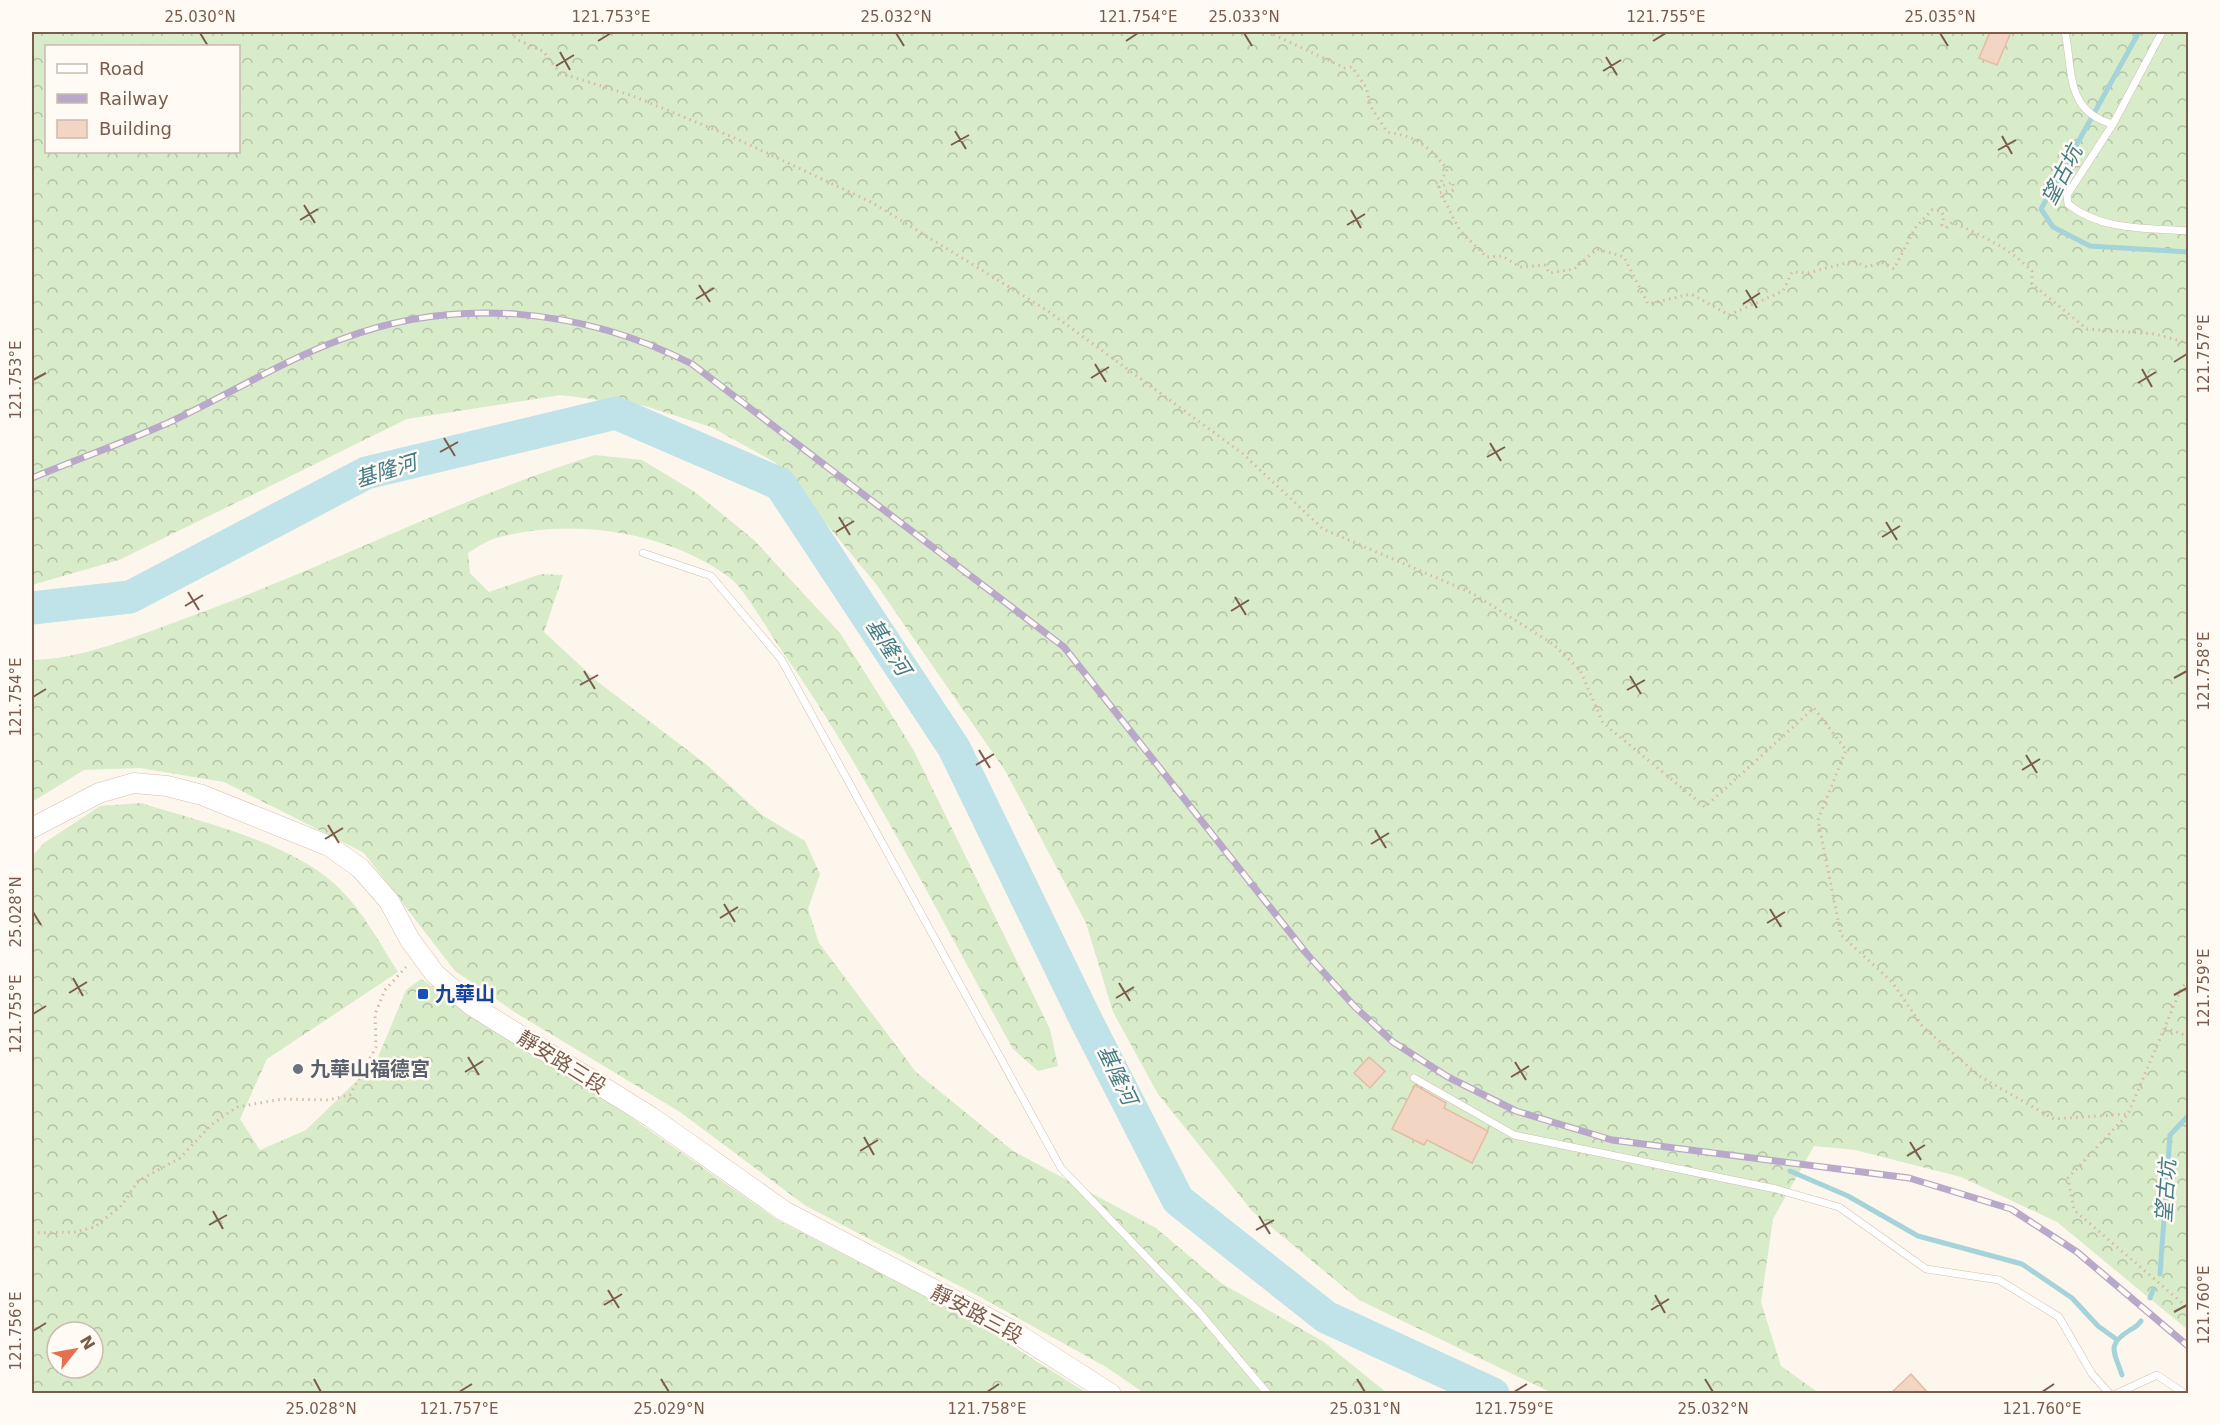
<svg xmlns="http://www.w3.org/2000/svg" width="2220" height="1425" viewBox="0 0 2220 1425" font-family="'DejaVu Sans','Noto Sans TC',sans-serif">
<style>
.forest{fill:url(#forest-crowns);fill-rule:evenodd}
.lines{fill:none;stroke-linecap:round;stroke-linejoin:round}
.stream{stroke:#a5d3da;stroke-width:5}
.river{stroke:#bfe3e8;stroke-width:33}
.building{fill:#f3d5c3;stroke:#e6bba3;stroke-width:1.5}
.service-casing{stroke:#d1beb0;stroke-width:8}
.secondary-casing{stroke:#d6c0b0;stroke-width:21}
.path{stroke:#d9b8a5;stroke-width:3;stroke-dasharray:1.5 4.5;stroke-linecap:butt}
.service{stroke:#fff;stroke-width:7}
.secondary{stroke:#fff;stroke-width:20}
.rail-casing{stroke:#b9a8c9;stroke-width:7}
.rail{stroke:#fffaf3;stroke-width:4.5;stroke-dasharray:14;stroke-linecap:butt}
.ticks{fill:none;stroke:#7a5c4d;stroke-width:2}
.transit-dot{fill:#1a4fb4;stroke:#fffaf3;stroke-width:2}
.worship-dot{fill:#6b7280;stroke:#fffaf3;stroke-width:2}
.labels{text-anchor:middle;stroke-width:5;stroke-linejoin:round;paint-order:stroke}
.transit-label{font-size:20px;font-weight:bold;fill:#164399;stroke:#fffaf3;text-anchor:start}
.street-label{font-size:20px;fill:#7a5c4d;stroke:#fffaf3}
.worship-label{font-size:20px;font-weight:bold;fill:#5b616d;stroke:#fffaf3;text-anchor:start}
.water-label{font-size:21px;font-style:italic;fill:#437c86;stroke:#fffaf3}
.neatline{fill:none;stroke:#7a5c4d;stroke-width:2}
.ticks-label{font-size:15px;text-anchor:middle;fill:#7a5c4d}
</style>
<defs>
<pattern id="forest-crowns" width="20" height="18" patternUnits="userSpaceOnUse" patternTransform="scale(1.5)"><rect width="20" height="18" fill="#d8ecc9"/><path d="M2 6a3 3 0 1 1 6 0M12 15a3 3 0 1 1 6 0" fill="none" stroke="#b4c2a5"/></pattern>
</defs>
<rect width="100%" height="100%" fill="#fdf6ec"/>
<!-- forest -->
<path class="forest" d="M32,32h2156v1298l-131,-108 -96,-45 -106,-27 -41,-4 -41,73 -12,83 20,64 38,27h-267l-193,-93 -107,-89 -94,-117 -45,-82 -27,-89 -80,-151 -130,-188 -100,-121 -65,-36 -66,-21 -84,-11 -154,24 -288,141 -87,25zM46,46h192v106h-192z
M595,455l47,5 53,32 59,48 86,93 73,116 137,280 8,37 -20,5 -25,-22c-75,-135 -144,-274 -233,-401 -12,-17 -35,-59 -50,-70 -62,-47 -160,-61 -234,-40 -10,3 -20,10 -28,15l2,20 19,19 52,-18 22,1 -19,57 54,50 109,83 55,50 43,26 15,33 -12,35 11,34 97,129 97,79 143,77 65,55 103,59 63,51h-243l-38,-26 -135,-75 -165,-86 -126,-94 -164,-99 -61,-42 -91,-118 -23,-12 -117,-59 -84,-14 -56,2 -52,32v-142c50,-1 102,-23 149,-40 140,-50 272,-120 414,-165z
M141,803c61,19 154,40 200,87 22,22 40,55 57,82l-131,87 -27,60 20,31 46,-20 70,-68 30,-72 15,-11 134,85 224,157 194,100 114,72 -1055,1v-538l12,-13 56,-37zM57,1332h36v36h-36z"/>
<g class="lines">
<!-- stream -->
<path class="stream" d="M2139,32l-98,177 12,18 37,19 98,6
M1790,1171l58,25 70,40 104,28 50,34 26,28 18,13
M2160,1274l10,-139 18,-19
M2150,1298l3,-8
M2122,1375c-8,-24 -16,-30 8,-45 5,-3 8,-4 11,-9"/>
<!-- river -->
<path class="river" d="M32,608l98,-11 236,-124 250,-60 164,71 174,264 132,272 92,180 148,117 167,77"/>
</g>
<!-- building -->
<path class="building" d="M1990,32h21l-14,33 -18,-7z
M1369,1057l16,14 -15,17 -16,-15z
M1415,1085l31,18 -2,5 44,23 -16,32 -45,-23 -3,5 -32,-16z
M1911,1374l18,20h-39z"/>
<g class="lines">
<!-- service casing -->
<g class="service-casing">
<path id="service" d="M2065,32c8,38 0,80 48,92
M2162,32l-49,92 -46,71 1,9c33,27 80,24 120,27
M643,553l68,23 70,83 280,509 137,143 70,83
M1414,1078l100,57 262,54 63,18 87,62 73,11 60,37 33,57 18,20
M2116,1394l41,-19 28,19"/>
</g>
<!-- secondary casing -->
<g class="secondary-casing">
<path id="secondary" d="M32,828l67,-35 35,-10 33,3 35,9 127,51 31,22 29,33 21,39 25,34 36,31 180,112 133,94 227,119 100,64"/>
</g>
<!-- path -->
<path class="path" d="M510,32l8,8 25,11 17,22 73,23 104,43 136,64 175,108 194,142 81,76 149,64 81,51 27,26 23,53 102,84 109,-99 32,42 -28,70 23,115 51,47 31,45 56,49 75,43 74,-5
M1268,32l77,36 7,-1 14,20 5,20 16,25c31,5 40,13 60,37l-8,18 14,-5v8l-14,3c11,13 15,32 26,43 8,8 14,12 21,21l16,-1 18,11 25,-2 4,8 25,-4 23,-20 27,8 24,47 43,-10 38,21 54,-24 9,-19 16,1 45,-12 14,6 15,-5 12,7 21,-41 17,-18 9,1 3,5 -2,9 4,3 6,-6c29,13 57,26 80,49v13l55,45 68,5 33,9
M2188,980l-7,9 -53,125 -60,64 6,32 114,98
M2165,1028l23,8
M32,1233l43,-1 20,-5 27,-22 16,-24 42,-23 31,-33 26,-18 45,-8 46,1 22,-5 26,-48 -1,-33 10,-24 21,-23"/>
<!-- service -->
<use href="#service" class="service"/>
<!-- secondary -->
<use href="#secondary" class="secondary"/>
<!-- rail casing -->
<g class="rail-casing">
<path id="rail" d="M32,478c46,-19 93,-36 138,-56 58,-27 112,-61 172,-83 115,-44 242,-30 350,25l372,283 243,307 48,53 38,35 55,35 68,34 96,29 297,38 102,31 66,43 111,94"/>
</g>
<!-- rail -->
<use href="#rail" class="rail"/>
</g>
<!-- ticks -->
<path class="ticks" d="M200,33l8,13M896,33l8,13M1244,33l8,13M1940,33l8,13M598,41l13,-8M1126,41l12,-8M1653,41l13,-8M560,52l10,18M1606,57l11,18M556,66l18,-11M1603,71l18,-11M955,131l11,18M2002,136l10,18M951,145l18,-10M1998,150l18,-10M304,205l11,18M1351,210l10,18M300,220l18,-11M1347,225l18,-11M699,285l11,17M1746,290l11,18M696,299l18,-11M1743,304l17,-11M2174,362l13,-8M1095,364l11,18M2142,369l10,18M1091,378l18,-11M33,380l13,-7M2138,383l18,-11M444,438l11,18M1490,443l11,18M440,452l18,-10M1487,457l18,-10M839,517l11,18M1886,522l11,18M836,532l18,-11M1882,537l18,-11M188,592l11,18M1235,597l11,18M185,606l18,-11M1231,611l18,-11M584,671l11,18M1630,676l11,18M2174,678l13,-7M580,685l18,-10M1627,690l18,-10M33,697l13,-8M979,750l11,18M2026,755l11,18M976,765l18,-11M2022,770l18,-11M328,825l11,18M1375,830l11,18M325,839l18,-11M1371,844l18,-11M724,904l11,18M1770,909l11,18M33,912l8,13M720,918l18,-11M1767,923l18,-11M73,978l10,18M1119,983l11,18M69,993l18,-11M2174,995l13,-7M1116,998l18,-11M33,1014l13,-8M468,1057l11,18M1515,1062l11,18M465,1072l18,-11M1511,1077l18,-11M864,1137l10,18M1910,1142l11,18M860,1151l18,-11M1907,1156l18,-11M213,1211l10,18M1259,1216l11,18M209,1225l18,-10M1256,1230l18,-10M608,1290l11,18M1655,1295l10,18M604,1305l18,-11M1651,1310l18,-11M2174,1312l13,-7M33,1331l13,-8M314,1379l7,13M661,1379l8,13M1357,1379l8,13M1705,1379l8,13M459,1392l13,-8M987,1392l12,-8M1514,1392l13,-8M2042,1392l12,-8"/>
<!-- markers -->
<rect class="transit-dot" x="417" y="988" width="12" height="12" rx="3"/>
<circle class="worship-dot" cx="298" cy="1069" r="6"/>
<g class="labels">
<!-- transit labels -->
<g class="transit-label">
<text x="435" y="1001">九華山</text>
</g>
<!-- street labels -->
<g class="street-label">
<text transform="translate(562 1062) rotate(32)" y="7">靜安路三段</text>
<text transform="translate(977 1314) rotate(28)" y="7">靜安路三段</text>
</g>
<!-- worship labels -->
<g class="worship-label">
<text x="310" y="1076">九華山福德宮</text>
</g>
<!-- water labels -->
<g class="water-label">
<text transform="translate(2062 175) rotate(-63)" y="7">望古坑</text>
<text transform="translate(386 471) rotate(-17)" y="7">基隆河</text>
<text transform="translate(888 647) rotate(57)" y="7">基隆河</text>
<text transform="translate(1117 1075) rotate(64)" y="7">基隆河</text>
<text transform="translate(2166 1191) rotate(-86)" y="7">望古坑</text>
</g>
</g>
<!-- border -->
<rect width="2220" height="1425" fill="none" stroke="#fffaf3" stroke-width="66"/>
<!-- legend -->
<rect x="45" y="45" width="195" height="108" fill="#fffaf3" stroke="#cabbb1" stroke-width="1.5"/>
<rect x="57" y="64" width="30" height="9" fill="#ffffff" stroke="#cabbb1" stroke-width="1.5"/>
<text x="99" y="75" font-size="18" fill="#7a5c4d">Road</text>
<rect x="57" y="94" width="30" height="9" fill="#b9a8c9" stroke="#cabbb1" stroke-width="1.5"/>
<text x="99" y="105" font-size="18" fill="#7a5c4d">Railway</text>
<rect x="57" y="120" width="30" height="18" fill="#f3d5c3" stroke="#cabbb1" stroke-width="1.5"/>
<text x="99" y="135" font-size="18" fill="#7a5c4d">Building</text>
<!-- north arrow -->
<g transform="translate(75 1350) rotate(59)"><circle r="28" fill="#fffaf3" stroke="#cabbb1" stroke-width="1.5"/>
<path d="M0-4.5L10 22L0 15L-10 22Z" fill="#e76f51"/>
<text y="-9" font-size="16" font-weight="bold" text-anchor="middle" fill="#7a5c4d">N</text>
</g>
<rect x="33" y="33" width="2154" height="1359" class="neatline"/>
<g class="ticks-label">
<text x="200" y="22">25.030°N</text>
<text x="611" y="22">121.753°E</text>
<text x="896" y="22">25.032°N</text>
<text x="1138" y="22">121.754°E</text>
<text x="1244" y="22">25.033°N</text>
<text x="1666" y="22">121.755°E</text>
<text x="1940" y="22">25.035°N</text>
<text transform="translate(2204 354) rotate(-90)" y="5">121.757°E</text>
<text transform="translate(16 380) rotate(-90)" y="5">121.753°E</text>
<text transform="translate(2204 671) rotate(-90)" y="5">121.758°E</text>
<text transform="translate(16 697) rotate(-90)" y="5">121.754°E</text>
<text transform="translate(16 912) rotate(-90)" y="5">25.028°N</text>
<text transform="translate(2204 988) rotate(-90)" y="5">121.759°E</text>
<text transform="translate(16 1014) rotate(-90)" y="5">121.755°E</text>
<text transform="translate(2204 1305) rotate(-90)" y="5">121.760°E</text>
<text transform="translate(16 1331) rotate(-90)" y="5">121.756°E</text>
<text x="321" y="1414">25.028°N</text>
<text x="459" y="1414">121.757°E</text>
<text x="669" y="1414">25.029°N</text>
<text x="987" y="1414">121.758°E</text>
<text x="1365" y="1414">25.031°N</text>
<text x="1514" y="1414">121.759°E</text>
<text x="1713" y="1414">25.032°N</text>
<text x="2042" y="1414">121.760°E</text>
</g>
</svg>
